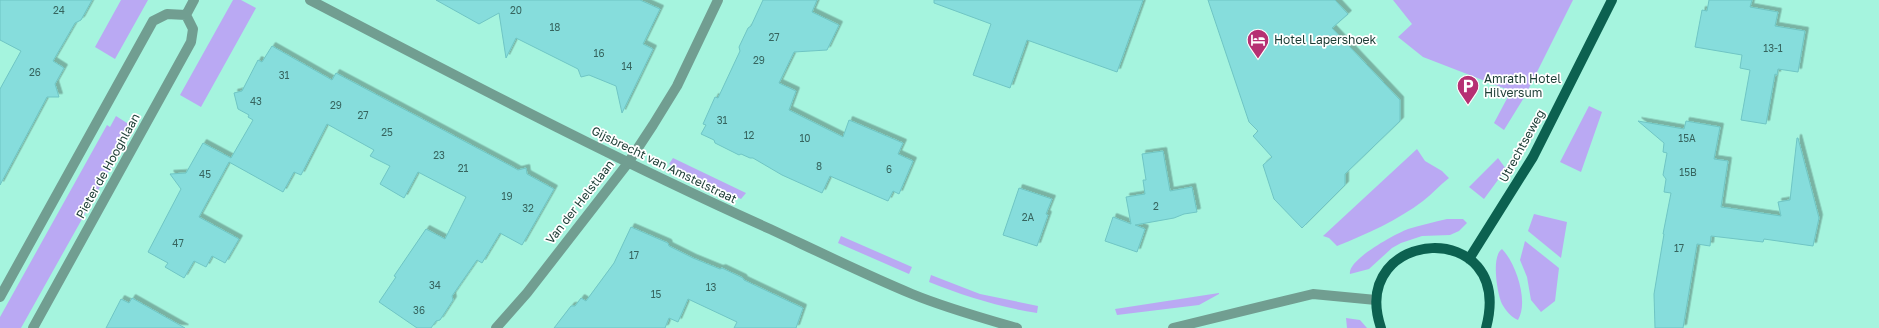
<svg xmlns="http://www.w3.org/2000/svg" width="1879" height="328" viewBox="0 0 1879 328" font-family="'Golos Text',sans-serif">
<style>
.green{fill:#baa9f3}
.building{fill:#86dddc;stroke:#6fc5c4;filter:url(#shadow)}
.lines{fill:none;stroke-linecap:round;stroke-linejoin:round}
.minor{stroke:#719e91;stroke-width:10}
.major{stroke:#0c6150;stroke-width:10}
.labels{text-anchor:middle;stroke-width:3.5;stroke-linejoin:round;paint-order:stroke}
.number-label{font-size:10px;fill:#36645e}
.poi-label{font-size:12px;fill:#1b3c34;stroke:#fff;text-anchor:start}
.street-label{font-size:12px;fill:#1b3c34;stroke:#fff}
</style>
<defs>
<filter id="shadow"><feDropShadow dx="3.5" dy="-3.5" stdDeviation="0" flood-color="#0004"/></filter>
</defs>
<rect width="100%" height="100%" fill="#a5f4de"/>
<!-- green -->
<path class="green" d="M121,0h27l-33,59 -20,-12z
M233,0h8l15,8 -55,99 -21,-12z
M1393,0h180l-48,96 -21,34 -10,-7 17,-32 -88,-34 -25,-20 14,-13z
M1589,106l13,6 -21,60 -21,-10z
M116,116l14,9 -6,10 4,2 -107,191h-21v-11l107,-192 3,2z
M1417,149l8,12 17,10 7,7c-9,7 -17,16 -26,23 -25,19 -56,33 -86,45l-8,-8 -6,-2z
M673,158l73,35 -5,6 -72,-35z
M1498,158l8,11 -22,30 -15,-12z
M1534,214l33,8 -6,36 -33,-27z
M1447,219h16l4,4 -8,8 -9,4 -28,1 -21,7 -9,5 -23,21 -19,5c-3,-14 45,-40 58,-45 13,-4 26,-7 39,-10z
M841,236l71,31 -3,7 -71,-31z
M1525,241l34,27 -4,33 -14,11 -10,-12 -4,-23 -7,-17z
M1502,249c14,14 27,53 16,71 -7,-3 -12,-9 -16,-16 -5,-11 -11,-48 0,-55z
M931,275l49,19 58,12 -1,7c-38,-6 -73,-17 -108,-31z
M1219,293v1l-20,11 -82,10 -2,-6z
M1346,318l14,2 7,8h-20z"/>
<!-- building -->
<path class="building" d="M0,0h92l-11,20 -6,3 -22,38 11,7 -9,16 4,13h-12l-47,88v-96l21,-38 -21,-11z
M436,0h204l20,9 -17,35 10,5 -31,64 -6,-27 -27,-11 -8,2 -3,-8 -62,-31 -10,20 -7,-45 -20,11z
M763,0h54l-5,12 27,13 -12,25 -33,2 -15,31 17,8 -7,19 54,27 6,-17 54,23 -5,11 15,7 -14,33 -6,-3 -5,10 -58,-25 -8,17 -40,-18 -29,-17h-3l-9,-4 -2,1 -24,-12 -1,-3 -13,-6 5,-9 -3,-1 12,-27 3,1 22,-47 -1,-4 9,-19 3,-2z
M934,0h209l-26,72 -90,-32 -17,48 -37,-13 18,-51 -57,-21z
M1208,0h127l13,14 -16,14 68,72v21l-55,53v11l-43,43 -28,-29 -11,-34 9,-8 -19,-21 5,-5 -9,-9z
M1709,0h43l-2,7 28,5 -3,14 30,5 -7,41 -20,-3 -1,6 -2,-1 -9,50 -25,-4 9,-50 -10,-2 2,-13 -47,-8 7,-37 5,1z
M272,46l60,34 4,-7 175,93 7,4 8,-2 1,6 27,15 -32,56 -22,-12 -18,30 -5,-3 -25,36 1,4 -13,20 -4,1 -5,7h-14l-38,-26 17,-25 -2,-1 32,-47 19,10 21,-42 -48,-25 -14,26 -24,-14 10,-18 -20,-10 4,-6 -47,-26 -26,51 -7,-3 -11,20 -54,-30 -30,55 40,22 -14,24 -13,-7 -6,11 -12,-6 -10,17 -19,-11 3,-4 -20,-11 33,-63 -11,-15 16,-1 17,-30 28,15 22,-38 -5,-3 1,-2 -11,-6 -4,-16 8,-2 16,-31 4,2z
M1638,121l46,8 2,-8 34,6 -6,32 14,2 -7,46 60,9 -3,-14 12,-2 7,-62h1l21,80 -6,28 -49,-7 -1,3 -52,-6 -1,10 -13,-2 -14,84h-28l-1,-34 10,-60h-1l8,-41 -7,-1 2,-13 -3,-4 4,-22 -4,-1 1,-9z
M1163,151l7,40 22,-4 5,25 -13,2 -10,4 -39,7 10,4 -8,23 -32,-11 8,-24 18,7 -5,-27 19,-3 -2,-14h3l-4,-26z
M1019,188l33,11 -6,15 2,1 -11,31 -34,-11z
M631,227l37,16 1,3 24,12 27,11 2,-1 21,10 1,2 59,28 -7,20h-62l3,-6 -49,-23 -10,23 -9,-4 -4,10h-111l17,-22h4l6,-8 5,3 28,-38z
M132,298l53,30h-79l15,-29 8,4z"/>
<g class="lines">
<!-- minor -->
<path class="minor" d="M310,0c152,79 304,159 460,229 47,22 94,45 142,65 34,14 70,24 105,34
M186,15l8,-15
M0,297l153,-276 14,-7 19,1
M33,328l158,-286 2,-13 -7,-14
M496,328l31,-35 101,-130 25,-38 24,-39 41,-86
M1173,328l140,-34 63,6"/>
<!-- major -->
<path class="major" d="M1469,259l64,-102 79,-157
M1381,328c-34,-101 135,-112 105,0"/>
</g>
<!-- icons -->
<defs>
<g id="hotel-pin" transform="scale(1.15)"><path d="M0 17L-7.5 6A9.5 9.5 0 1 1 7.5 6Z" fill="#b63073" stroke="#fff"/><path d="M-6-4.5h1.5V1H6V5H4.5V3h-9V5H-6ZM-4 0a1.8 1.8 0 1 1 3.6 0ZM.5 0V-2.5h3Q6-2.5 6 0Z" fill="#fff"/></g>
<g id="parking-pin" transform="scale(1.15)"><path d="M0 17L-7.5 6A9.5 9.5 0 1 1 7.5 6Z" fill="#b63073" stroke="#fff"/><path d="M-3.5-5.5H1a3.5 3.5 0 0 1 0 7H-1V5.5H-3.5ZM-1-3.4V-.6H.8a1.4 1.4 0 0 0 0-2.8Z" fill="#fff"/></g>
</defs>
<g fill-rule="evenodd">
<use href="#hotel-pin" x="1258" y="40"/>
<use href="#parking-pin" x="1468" y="86"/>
</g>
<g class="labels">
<!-- number labels -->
<g class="number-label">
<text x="59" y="14">24</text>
<text x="516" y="14">20</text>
<text x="555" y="31">18</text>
<text x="774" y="41">27</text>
<text x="1773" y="52">13-1</text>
<text x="599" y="57">16</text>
<text x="759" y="64">29</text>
<text x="627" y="70">14</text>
<text x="35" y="76">26</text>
<text x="284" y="79">31</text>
<text x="256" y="105">43</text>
<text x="336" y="109">29</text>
<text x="363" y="119">27</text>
<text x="722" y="124">31</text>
<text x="387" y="136">25</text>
<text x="749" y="139">12</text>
<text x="805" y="142">10</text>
<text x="1687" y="142">15A</text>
<text x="439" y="159">23</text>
<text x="819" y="170">8</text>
<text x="463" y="172">21</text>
<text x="889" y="173">6</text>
<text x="1688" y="176">15B</text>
<text x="205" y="178">45</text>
<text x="507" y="200">19</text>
<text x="1156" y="210">2</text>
<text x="528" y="212">32</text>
<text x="1028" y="221">2A</text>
<text x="178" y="247">47</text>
<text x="1679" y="252">17</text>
<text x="634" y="259">17</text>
<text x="435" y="289">34</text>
<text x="711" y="291">13</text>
<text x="656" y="298">15</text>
<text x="419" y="314">36</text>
</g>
<!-- poi labels -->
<g class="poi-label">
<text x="1274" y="44">Hotel Lapershoek</text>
<text x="1484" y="83">Amrath Hotel<tspan x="1484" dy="14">Hilversum</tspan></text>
</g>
<!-- street labels -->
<g class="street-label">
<text transform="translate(1522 146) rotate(-61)" y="4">Utrechtseweg</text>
<text transform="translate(664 165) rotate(26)" y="4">Gijsbrecht van Amstelstraat</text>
<text transform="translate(108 166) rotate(-61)" y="4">Pieter de Hooghlaan</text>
<text transform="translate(580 202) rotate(-52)" y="4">Van der Helstlaan</text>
</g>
</g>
</svg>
